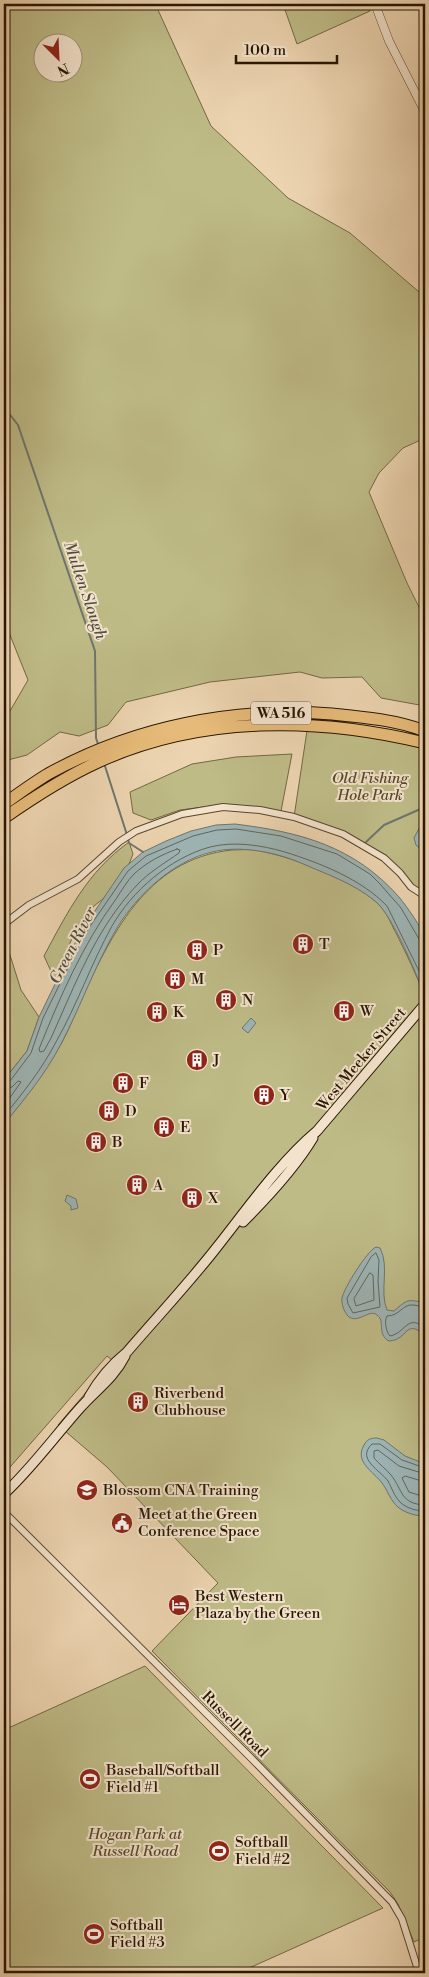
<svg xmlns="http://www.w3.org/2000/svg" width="429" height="1977" viewBox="0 0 429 1977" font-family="'Libre Bodoni',serif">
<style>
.green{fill:#bebb87;stroke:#736844;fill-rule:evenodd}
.water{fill:#9db5b6;stroke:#6e756d}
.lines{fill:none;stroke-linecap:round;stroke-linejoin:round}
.shore{stroke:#62665b;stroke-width:1}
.stream{stroke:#6e756d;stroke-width:2}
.minor-casing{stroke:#59462c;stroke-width:8}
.tertiary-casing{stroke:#59462c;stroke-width:9}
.secondary-casing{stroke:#281600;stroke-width:11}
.trunk-casing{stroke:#281600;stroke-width:13}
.minor{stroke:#f3e3cc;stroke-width:6}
.tertiary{stroke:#f3e3cc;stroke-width:8}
.secondary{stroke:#f3e3cc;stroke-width:9}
.trunk{stroke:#e6ba78;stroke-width:11}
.labels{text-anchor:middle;stroke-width:4;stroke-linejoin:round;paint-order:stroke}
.shield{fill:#f3e3cc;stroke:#65543d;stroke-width:1}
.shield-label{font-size:14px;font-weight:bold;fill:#281600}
.park-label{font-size:15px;font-style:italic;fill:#554828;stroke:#f3e3cc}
.poi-label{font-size:15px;fill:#281600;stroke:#f3e3cc;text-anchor:start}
.street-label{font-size:15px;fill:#281600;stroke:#f3e3cc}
.water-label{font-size:16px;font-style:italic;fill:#514e40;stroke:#f3e3cc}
</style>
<rect width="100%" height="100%" fill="#ecd4b0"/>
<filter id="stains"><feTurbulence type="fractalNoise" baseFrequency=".004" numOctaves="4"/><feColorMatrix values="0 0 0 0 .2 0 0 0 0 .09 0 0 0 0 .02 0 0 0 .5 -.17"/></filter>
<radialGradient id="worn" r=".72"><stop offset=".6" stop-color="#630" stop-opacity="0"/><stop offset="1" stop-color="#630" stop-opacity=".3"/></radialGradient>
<!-- green -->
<path class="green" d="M4,4h168l-14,6 53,116 77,72 62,35 75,64v141l-22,10 -24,25 -10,19 38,91 13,26 5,2v95l-44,-8 -19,-21 -40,1 -22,-6 -90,10 -84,20 -18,23 -29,11 -19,-4 -33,23 -23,6v-47l6,-3 18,-31 -24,-60zM42,42h30v30h-30z
M283,4h85l2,7 -73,33z
M308,724l117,19v153l-34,-32 -48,-30 -49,-17z
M292,754l-11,57 -62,-6 -39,5 -29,10 -18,-7 -3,-21 62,-28 44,-7z
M129,842l4,12 -6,15 -23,29 -10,8 -17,20 -22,54 -11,-24c23,-43 44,-85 85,-114z
M232,850c7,0 15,-1 23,0 35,6 103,30 127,58 6,7 10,18 15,27 10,20 20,41 28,62v940l-11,5 -16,-38 -8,-12 -238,-241 66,-68 -111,-116 -49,-42 55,-64 -6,-5 -103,118v-350c20,-25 41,-52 57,-80 7,-12 12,-26 17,-38 33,-70 67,-147 154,-156z
M4,936l17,54 18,27 -12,34 -23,29z
M145,1666l238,242 -145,65h-234v-243z"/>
<!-- water -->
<path class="water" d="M425,817v36l-9,-8 -2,-7z
M235,824c65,8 119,22 164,73 8,10 23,30 26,43 3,10 0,44 0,57 -8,-22 -33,-83 -50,-96 -22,-18 -49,-27 -74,-38 -26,-11 -61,-18 -89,-11 -39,9 -75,43 -95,76 -22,37 -36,78 -56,116 -15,29 -36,55 -57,80v-44l23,-29 12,-34 41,-84 44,-65 19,-16 23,-11 25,-10 25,-6z
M251,1018l5,5 -8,10 -6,-5z
M67,1195l9,4 2,9 -7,2v-4l-6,-5z
M376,1247l4,1c10,19 -1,43 7,62l7,1c14,-12 13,-12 31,-8v32c-21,-17 -16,5 -36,6 -13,-7 -3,-20 -12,-26 -7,-7 -20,10 -29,1 -4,-4 -7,-13 -6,-18 2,-10 25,-47 34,-51z
M377,1438l7,2 21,16 20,8v52c-12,0 -27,-5 -33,-16 -4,-6 -6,-12 -10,-17 -9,-12 -28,-21 -18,-38 3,-6 7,-7 13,-7z"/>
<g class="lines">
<!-- shore -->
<path class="shore" d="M177,849l3,1 -1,3c-14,10 -30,19 -42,32 -41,43 -62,100 -86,153l-7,13 -4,1 -1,-3c21,-52 44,-105 77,-150 6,-9 11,-18 18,-25 13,-12 27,-19 43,-25z
M4,1083l6,-2 21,-28 12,-35 41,-83 44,-64 18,-15 47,-20 24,-6 19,-1 45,7 56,18 33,20 10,10 21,24 18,31 6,2
M4,1089l8,-2 6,-6 3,1 -17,24
M4,1116c19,-23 38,-47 52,-74 21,-37 35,-78 56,-116 20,-35 58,-68 98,-79 24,-6 51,-2 75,5 35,11 76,27 102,54l38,77
M376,1253l3,7 -1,21 2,26 -27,6 -5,-9 -1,-6 24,-41z
M370,1273l3,2 1,25 -18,6 -2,-7z
M425,1308c-4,-1 -8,-3 -12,-3 -11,-1 -13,11 -26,11 -3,5 -1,16 3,20 16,-3 17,-23 35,-8
M425,1468l-23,-8 -22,-16h-8c-16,15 8,26 16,37 4,7 6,15 12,21 6,6 16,9 25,9
M425,1474l-26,-8 -21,-16 -4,1v7c5,6 12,11 17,17 12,15 9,29 34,30
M425,1482l-20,-6 -3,2 7,14 16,5"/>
<!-- stream -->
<path class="stream" d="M4,407l14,18 77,226 1,87 3,9
M104,763l23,72
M128,839l1,4 14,9
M366,842l18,-17 41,-18"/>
<!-- minor casing -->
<g class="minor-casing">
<path id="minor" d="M4,924l25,-19 49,-26 41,-37 17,-11 46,-17 41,-7 37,3 34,7 49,17 41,24 16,15 11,14 14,9
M4,1512l247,246 141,144 10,17 17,54"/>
</g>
<!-- tertiary casing -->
<g class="tertiary-casing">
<path id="tertiary" d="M375,4l14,37 36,71"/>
</g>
<!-- secondary casing -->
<g class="secondary-casing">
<path id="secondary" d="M243,1222c25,-25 52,-54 70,-84
M89,1397c10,-18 22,-32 38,-45 30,-35 62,-69 90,-105 31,-39 62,-84 100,-116l108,-127
M4,1494c28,-26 51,-58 76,-86 16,-18 34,-30 45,-52"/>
</g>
<!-- trunk casing -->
<g class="trunk-casing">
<path id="trunk" d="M4,804c14,-10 29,-21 44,-30 87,-48 186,-67 284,-60 31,3 64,6 93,17
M4,818c30,-21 61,-41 94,-56 103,-47 220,-45 327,-19"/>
</g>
<!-- minor -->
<use href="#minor" class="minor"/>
<!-- tertiary -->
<use href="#tertiary" class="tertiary"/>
<!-- secondary -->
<use href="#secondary" class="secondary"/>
<!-- trunk -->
<use href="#trunk" class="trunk"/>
</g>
<!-- icons -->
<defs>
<g id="building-disc" transform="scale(1.125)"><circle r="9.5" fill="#8f2418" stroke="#f3e3cc"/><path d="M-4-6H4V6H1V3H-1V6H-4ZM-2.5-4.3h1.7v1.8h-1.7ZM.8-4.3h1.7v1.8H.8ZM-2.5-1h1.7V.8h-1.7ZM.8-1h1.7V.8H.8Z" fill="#fff"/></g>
<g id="school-disc" transform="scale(1.125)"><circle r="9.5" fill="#8f2418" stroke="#f3e3cc"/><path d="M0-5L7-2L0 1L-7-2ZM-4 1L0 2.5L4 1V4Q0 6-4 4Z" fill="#fff"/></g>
<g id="civic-disc" transform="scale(1.125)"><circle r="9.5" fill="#8f2418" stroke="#f3e3cc"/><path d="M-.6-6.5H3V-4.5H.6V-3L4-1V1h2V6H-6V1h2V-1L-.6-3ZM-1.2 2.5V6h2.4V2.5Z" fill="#fff"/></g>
<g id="hotel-disc" transform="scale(1.125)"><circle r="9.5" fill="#8f2418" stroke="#f3e3cc"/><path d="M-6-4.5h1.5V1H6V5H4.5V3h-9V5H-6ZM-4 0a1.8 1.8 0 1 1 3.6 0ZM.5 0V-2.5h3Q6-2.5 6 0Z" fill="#fff"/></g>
<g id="stadium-disc" transform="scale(1.125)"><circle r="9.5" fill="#8f2418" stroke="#f3e3cc"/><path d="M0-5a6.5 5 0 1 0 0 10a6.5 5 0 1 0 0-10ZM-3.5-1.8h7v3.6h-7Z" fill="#fff"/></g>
</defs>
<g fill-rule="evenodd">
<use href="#building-disc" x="303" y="944"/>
<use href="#building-disc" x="197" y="950"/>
<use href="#building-disc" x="175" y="979"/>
<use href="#building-disc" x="226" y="1000"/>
<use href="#building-disc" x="344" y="1011"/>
<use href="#building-disc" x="157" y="1012"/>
<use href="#building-disc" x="197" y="1060"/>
<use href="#building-disc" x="123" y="1083"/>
<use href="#building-disc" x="264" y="1095"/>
<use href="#building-disc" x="109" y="1111"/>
<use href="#building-disc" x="164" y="1127"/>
<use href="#building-disc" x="96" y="1142"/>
<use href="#building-disc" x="137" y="1185"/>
<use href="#building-disc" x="192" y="1198"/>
<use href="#building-disc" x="138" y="1402"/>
<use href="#school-disc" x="87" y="1490"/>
<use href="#civic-disc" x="122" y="1523"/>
<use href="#hotel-disc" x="179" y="1605"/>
<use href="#stadium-disc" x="90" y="1779"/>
<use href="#stadium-disc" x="219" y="1851"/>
<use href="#stadium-disc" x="94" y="1934"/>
</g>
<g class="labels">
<!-- shield labels -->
<rect class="shield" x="251" y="701.5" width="60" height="23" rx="4"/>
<g class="shield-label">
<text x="281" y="718">WA 516</text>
</g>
<!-- park labels -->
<g class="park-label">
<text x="370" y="783">Old Fishing<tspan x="370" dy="17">Hole Park</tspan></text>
<text x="135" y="1839">Hogan Park at<tspan x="135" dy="17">Russell Road</tspan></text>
</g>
<!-- poi labels -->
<g class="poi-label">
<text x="319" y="949">T</text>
<text x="213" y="955">P</text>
<text x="191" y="984">M</text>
<text x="242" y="1005">N</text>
<text x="360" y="1016">W</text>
<text x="173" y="1017">K</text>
<text x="213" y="1065">J</text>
<text x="139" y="1088">F</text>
<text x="280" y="1100">Y</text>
<text x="125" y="1116">D</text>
<text x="180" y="1132">E</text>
<text x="112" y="1147">B</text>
<text x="153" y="1190">A</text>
<text x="208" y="1203">X</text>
<text x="154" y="1398">Riverbend<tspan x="154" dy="17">Clubhouse</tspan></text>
<text x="103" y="1495">Blossom CNA Training</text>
<text x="138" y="1519">Meet at the Green<tspan x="138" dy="17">Conference Space</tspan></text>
<text x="195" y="1601">Best Western<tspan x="195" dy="17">Plaza by the Green</tspan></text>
<text x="106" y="1775">Baseball/Softball<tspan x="106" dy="17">Field #1</tspan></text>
<text x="235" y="1847">Softball<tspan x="235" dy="17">Field #2</tspan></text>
<text x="110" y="1930">Softball<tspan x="110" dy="17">Field #3</tspan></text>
</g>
<!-- street labels -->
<g class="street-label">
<text transform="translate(361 1059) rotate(-50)" y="5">West Meeker Street</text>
<text transform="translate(235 1724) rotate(45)" y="5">Russell Road</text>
</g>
<!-- water labels -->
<g class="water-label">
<text transform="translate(86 590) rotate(71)" y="6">Mullen Slough</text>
<text transform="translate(72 945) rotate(-63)" y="6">Green River</text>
</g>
</g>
<!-- margin -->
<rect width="429" height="1977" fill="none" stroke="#ecd4b0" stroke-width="20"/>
<rect x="5" y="5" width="419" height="1967" fill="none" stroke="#281600" stroke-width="2.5"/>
<rect x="10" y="10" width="409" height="1957" fill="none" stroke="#281600"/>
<!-- north arrow -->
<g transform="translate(58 58) rotate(156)"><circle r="24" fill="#f3e3cc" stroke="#a2917a"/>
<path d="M0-4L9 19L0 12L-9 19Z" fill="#8f2418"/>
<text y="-8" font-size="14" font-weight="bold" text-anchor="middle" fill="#281600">N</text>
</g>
<!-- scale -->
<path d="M236 55v8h101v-8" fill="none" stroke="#281600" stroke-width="2.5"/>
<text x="244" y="55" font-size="15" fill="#281600" stroke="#f3e3cc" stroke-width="4" paint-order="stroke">100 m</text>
<rect width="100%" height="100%" filter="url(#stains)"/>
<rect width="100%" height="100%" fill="url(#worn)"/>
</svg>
